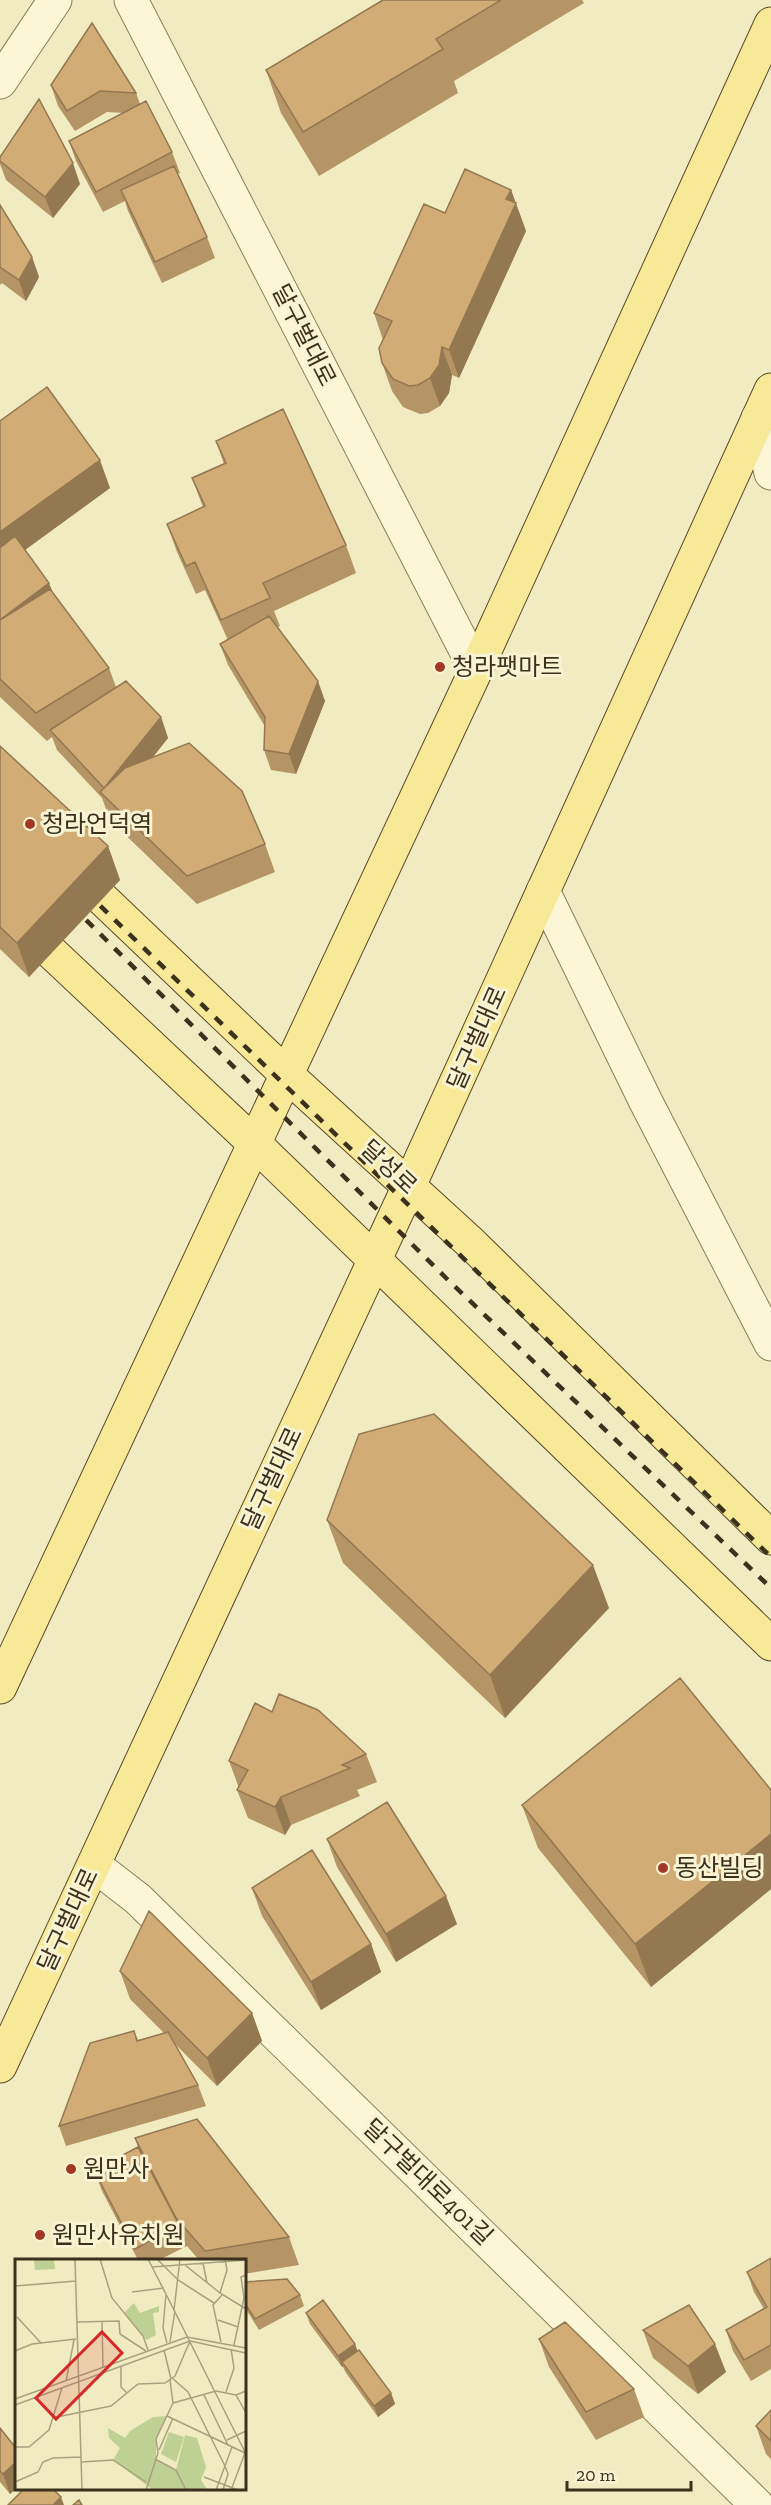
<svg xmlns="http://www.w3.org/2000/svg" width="771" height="2505" viewBox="0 0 771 2505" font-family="'Zilla Slab','Noto Sans KR',serif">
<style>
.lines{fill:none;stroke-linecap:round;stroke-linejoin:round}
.minor-casing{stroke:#8c7d58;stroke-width:35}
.major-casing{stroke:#5a492c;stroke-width:35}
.minor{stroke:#fbf6d6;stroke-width:33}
.major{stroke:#f7e997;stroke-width:33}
.rail{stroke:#3b311d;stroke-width:4.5;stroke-dasharray:10 10;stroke-linecap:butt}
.wall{fill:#b59465}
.shaded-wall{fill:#937852}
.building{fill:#d2ac75;stroke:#937852;stroke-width:1.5}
.poi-dot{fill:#a03823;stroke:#f8f3d2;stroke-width:2}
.labels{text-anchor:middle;stroke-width:6;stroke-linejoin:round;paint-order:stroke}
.street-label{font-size:24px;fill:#3b311d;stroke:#f8f3d2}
.poi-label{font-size:24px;fill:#3b311d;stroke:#f8f3d2;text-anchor:start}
.inset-road{fill:none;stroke:#a8a180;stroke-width:1.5}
.view{fill:#d62828;fill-opacity:0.15;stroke:#d62828;stroke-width:3}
.inset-edge{fill:none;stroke:#3b311d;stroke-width:3}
</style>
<rect width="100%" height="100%" fill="#f1ebc2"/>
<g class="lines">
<!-- minor casing -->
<g class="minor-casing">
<path id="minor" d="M131,0l345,670
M0,82l55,-82
M758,418l13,55
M543,891l103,211 125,242
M94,1865l44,34 619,606"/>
</g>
<!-- major casing -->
<g class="major-casing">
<path id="major" d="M70,868l216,206 186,170 299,294
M0,904l254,239 517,501
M0,1687l476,-1017 295,-646
M0,2066l409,-880 362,-796"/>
</g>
<!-- minor -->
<use href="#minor" class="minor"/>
<!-- major -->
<use href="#major" class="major"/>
<!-- rail -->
<path class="rail" d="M86,892l685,665
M72,906l376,374 323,308"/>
</g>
<!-- wall -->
<path class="wall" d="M382,0h200l2,3 -130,78 4,12 -139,83 -38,-63 -15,-43z
M51,85l85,8 4,11 32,48 8,21 -3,1 30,63 8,21 -53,25 -34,-72 -3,-10 -22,11 -27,-51 -7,-20 55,-28 -17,-1 -32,19 -17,-25z
M0,157l80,27 -27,34 -47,-38 -6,-16z
M511,190l15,41 -67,147 -7,-3 -3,18 -9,13 -12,7 -8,1 -17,-7 -11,-16 -10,-28 1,-23 -9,-27 71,-100z
M0,205l32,52 7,20 -13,24 -24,-18 -2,2z
M0,421l110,67 -85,62 28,43 56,75 7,19 45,30 7,21 -15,19 112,87 10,28 -78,32 -87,-84 -8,-22 -45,-48 -5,-13 -5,4 -47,-44z
M216,441l130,104 10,28 -82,38 6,15 -2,1 47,74 -29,73 -25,-4 -7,-20v-25l-36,-60 -8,-21 8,-4 -23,-50 -9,4 -19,-42 -10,-28 36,-17 -11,-29 32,-14z
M0,746l108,100 12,34 -91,97 -29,-28z
M327,1520l282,88 -104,110 -162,-155z
M272,1712l94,42 11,28 -20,8 3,6 -69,29 -6,10 -37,-17 -11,-28 2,-2 -10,-27z
M771,1790v99l-120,98 -113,-139 -16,-43z
M327,1839l130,85 -61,38 -59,-95z
M252,1888l119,56 10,28 -60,38 -59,-94z
M120,1971l132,42 10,28 -45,45 -43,-43 24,42 8,21 -140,40 -7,-20 75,-95 4,9 26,-7 -34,-34z
M135,2138l154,99 10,28 -55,9v-14h-45l-12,-14 -28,14h-21l-36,-69 -8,-21 44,-23z
M771,2258v111l-20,12 -18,-30 -7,-21 38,-21 -10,-17 -7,-20z
M244,2282l56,13 4,11 -45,24 -15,-24z
M306,2313l52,38 33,42 4,11 -17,13 -32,-44 -3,-6h-1l-32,-43z
M643,2330l83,42 -28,22 -45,-36z
M539,2339l95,50 10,28 -48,23 -47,-73z
M771,2410v49l-5,-5 -10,-28z
M0,2428l16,20 1,40 -7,6 -10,-12z"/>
<!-- shaded-wall -->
<path class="shaded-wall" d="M73,163l7,21 -27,34 -8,-21z
M511,190l15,41 -67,147 -10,-28 57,-151z
M32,257l7,20 -13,24 -7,-21z
M442,347l10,28 -3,18 -9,13 -10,-28z
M100,460l10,28 -110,80v-36z
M49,583l8,20 -57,17z
M318,681l7,20 -29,73 -7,-20z
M161,717l7,21 -54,68 -10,-18z
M108,846l12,34 -91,97 -12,-34z
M593,1565l16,43 -104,110 -15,-43z
M281,1797l10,28 -6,10 -10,-28z
M771,1834v55l-120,98 -16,-43z
M446,1896l11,28 -61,38 -10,-28z
M371,1944l10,28 -60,38 -10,-28z
M252,2013l10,28 -45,45 -10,-28z
M355,2344l4,11 -17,7 1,5h-1l-4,-11z
M715,2344l11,28 -28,22 -10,-28z
M391,2393l4,11 -17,13 -4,-11z
M16,2462v26l-6,6 -7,-20z
M61,2497l3,8h-11z"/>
<!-- building -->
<path class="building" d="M383,0h118l-65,39 7,10 -140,83 -37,-62z
M92,23l44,70 -36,-2 -33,20 -16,-26z
M39,99l34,64 -28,34 -45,-36v-4z
M146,101l26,51 -76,40 -27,-51z
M174,166l33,71 -52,25 -34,-72z
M465,169l46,21 -5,9 10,4 -67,147 -7,-3 -3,18 -9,13 -12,7 -9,1 -16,-7 -11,-16 -3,-15 13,-27 -18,-8 50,-109 21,9z
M0,205l32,52 -13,23 -19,-13z
M47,387l53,73 -100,72v-111z
M283,409l63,136 -83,38 7,15 -49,22 -26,-58 -9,4 -19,-42 38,-18 -13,-28 34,-15 -10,-22z
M15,536l34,47 -49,37v-72z
M50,589l59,79 -73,45 -36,-34v-59z
M269,616l49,65 -29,73 -25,-4 1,-33 -45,-73z
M126,681l35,36 -57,71 -54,-58z
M189,743l53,48 23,53 -78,32 -87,-84 25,-24z
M0,746l108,100 -91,97 -17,-16z
M434,1414l159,151 -103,110 -163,-155 32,-86z
M680,1678l91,112v44l-136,110 -113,-139z
M279,1694l39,16 48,44 -24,11 8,3 -69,29 -6,10 -38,-17 11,-20 -19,-9 26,-58 17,9z
M387,1802l59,94 -60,38 -59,-95z
M312,1850l59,94 -60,38 -59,-94z
M149,1911l103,102 -45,45 -87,-87z
M134,2031l3,10 31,-9 30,53 -139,41 31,-83z
M197,2119l92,118 -84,14 -29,-33 -41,-80z
M138,2147l41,78 -44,24 -41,-79z
M771,2258v87l-27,15 -18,-30 41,-23 -20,-35z
M287,2279l13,16 -45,24 -11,-17v-20z
M323,2300l32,44 -17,12 -32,-43z
M689,2305l26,39 -27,22 -45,-36z
M565,2322l69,67 -48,23 -47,-73z
M359,2350l32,43 -17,13 -32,-44z
M771,2410v31l-15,-15z
M0,2428l16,20v14l-13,12 -3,-3z
M25,2488h27l9,9 -8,8h-45z
M79,2500l3,5h-9z"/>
<!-- markers -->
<g class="poi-dot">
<circle cx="440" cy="667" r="6"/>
<circle cx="30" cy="824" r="6"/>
<circle cx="663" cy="1868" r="6"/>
<circle cx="71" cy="2169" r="6"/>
<circle cx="40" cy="2235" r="6"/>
</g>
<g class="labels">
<!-- street labels -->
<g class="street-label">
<text transform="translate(304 335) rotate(63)" y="8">달구벌대로</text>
<text transform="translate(477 1038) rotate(-66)" y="8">달구벌대로</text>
<text transform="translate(389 1167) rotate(43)" y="8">달성로</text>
<text transform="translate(272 1479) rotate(-65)" y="8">달구벌대로</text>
<text transform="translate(68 1920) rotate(-65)" y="8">달구벌대로</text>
<text transform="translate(428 2182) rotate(44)" y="8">달구벌대로401길</text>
</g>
<!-- poi labels -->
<g class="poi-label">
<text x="452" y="675">청라팻마트</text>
<text x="42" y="832">청라언덕역</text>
<text x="675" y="1876">동산빌딩</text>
<text x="83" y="2177">원만사</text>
<text x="52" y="2243">원만사유치원</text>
</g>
</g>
<!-- overview -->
<g transform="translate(15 2259)">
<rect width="231" height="231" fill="#f1ebc2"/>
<path d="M19,0h20l1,10 -20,1zM119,44l6,10 19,-7v6l-6,1 3,22 -10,5 -22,-27zM152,157l-11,23v21l20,10 9,-35 12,3 9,29 -5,13 6,9 -54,1 -40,-30 7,-12 -11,-10 -1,-10 17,10 5,-7 23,-14zM154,173l15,5 -8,25 -15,-8z" fill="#bfd095"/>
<path class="inset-road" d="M60,0l7,231M85,0l12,39 31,38 5,14M133,0l26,51M142,0l21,21 36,23M165,0l-6,51 72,144M188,4l4,20M170,6l35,28 26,16M137,8l94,-7M0,27l61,-5M117,33l32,-4M205,34l7,-23 -2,-11M151,35l-3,34 4,15M2,58l24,26M203,61l20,7M87,62l1,46M62,63l42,-1 1,13 26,17M155,83l5,-31M206,83l-8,-37 9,-10M219,86l10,-47 -3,-21 5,-2M149,91l7,29M0,92l17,-7 44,-5M106,108v20l6,6M157,119l16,14 37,74 3,8 -5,16M51,122l8,-41M211,133l8,-24 -3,-19M189,136l24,50M221,136l10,18M0,140l172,-62 59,11M158,144l43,-12 20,4 10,-4M0,146l175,-64 56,12M152,157l78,37 -14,37M37,159l59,-12 27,-22 27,-1 10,-7 15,-35M212,181l19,-9M0,188h14l20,-17 13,-42M144,191l14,-32M140,200l21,11 10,20M66,203l32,-2 33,22M189,218l34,13M0,223l23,-10 5,-10 10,-4 28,-1M131,231l12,-37 -2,-14 17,-36 -3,-23M201,231l16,-43"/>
<path class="view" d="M87,73l20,21 -66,66 -20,-21z"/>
<rect width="231" height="231" class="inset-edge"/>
</g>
<!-- scale -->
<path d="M567 2481v9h124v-9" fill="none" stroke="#3b311d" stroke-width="3"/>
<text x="576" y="2481" font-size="18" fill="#3b311d" stroke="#f8f3d2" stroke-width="4.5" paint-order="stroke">20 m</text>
</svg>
